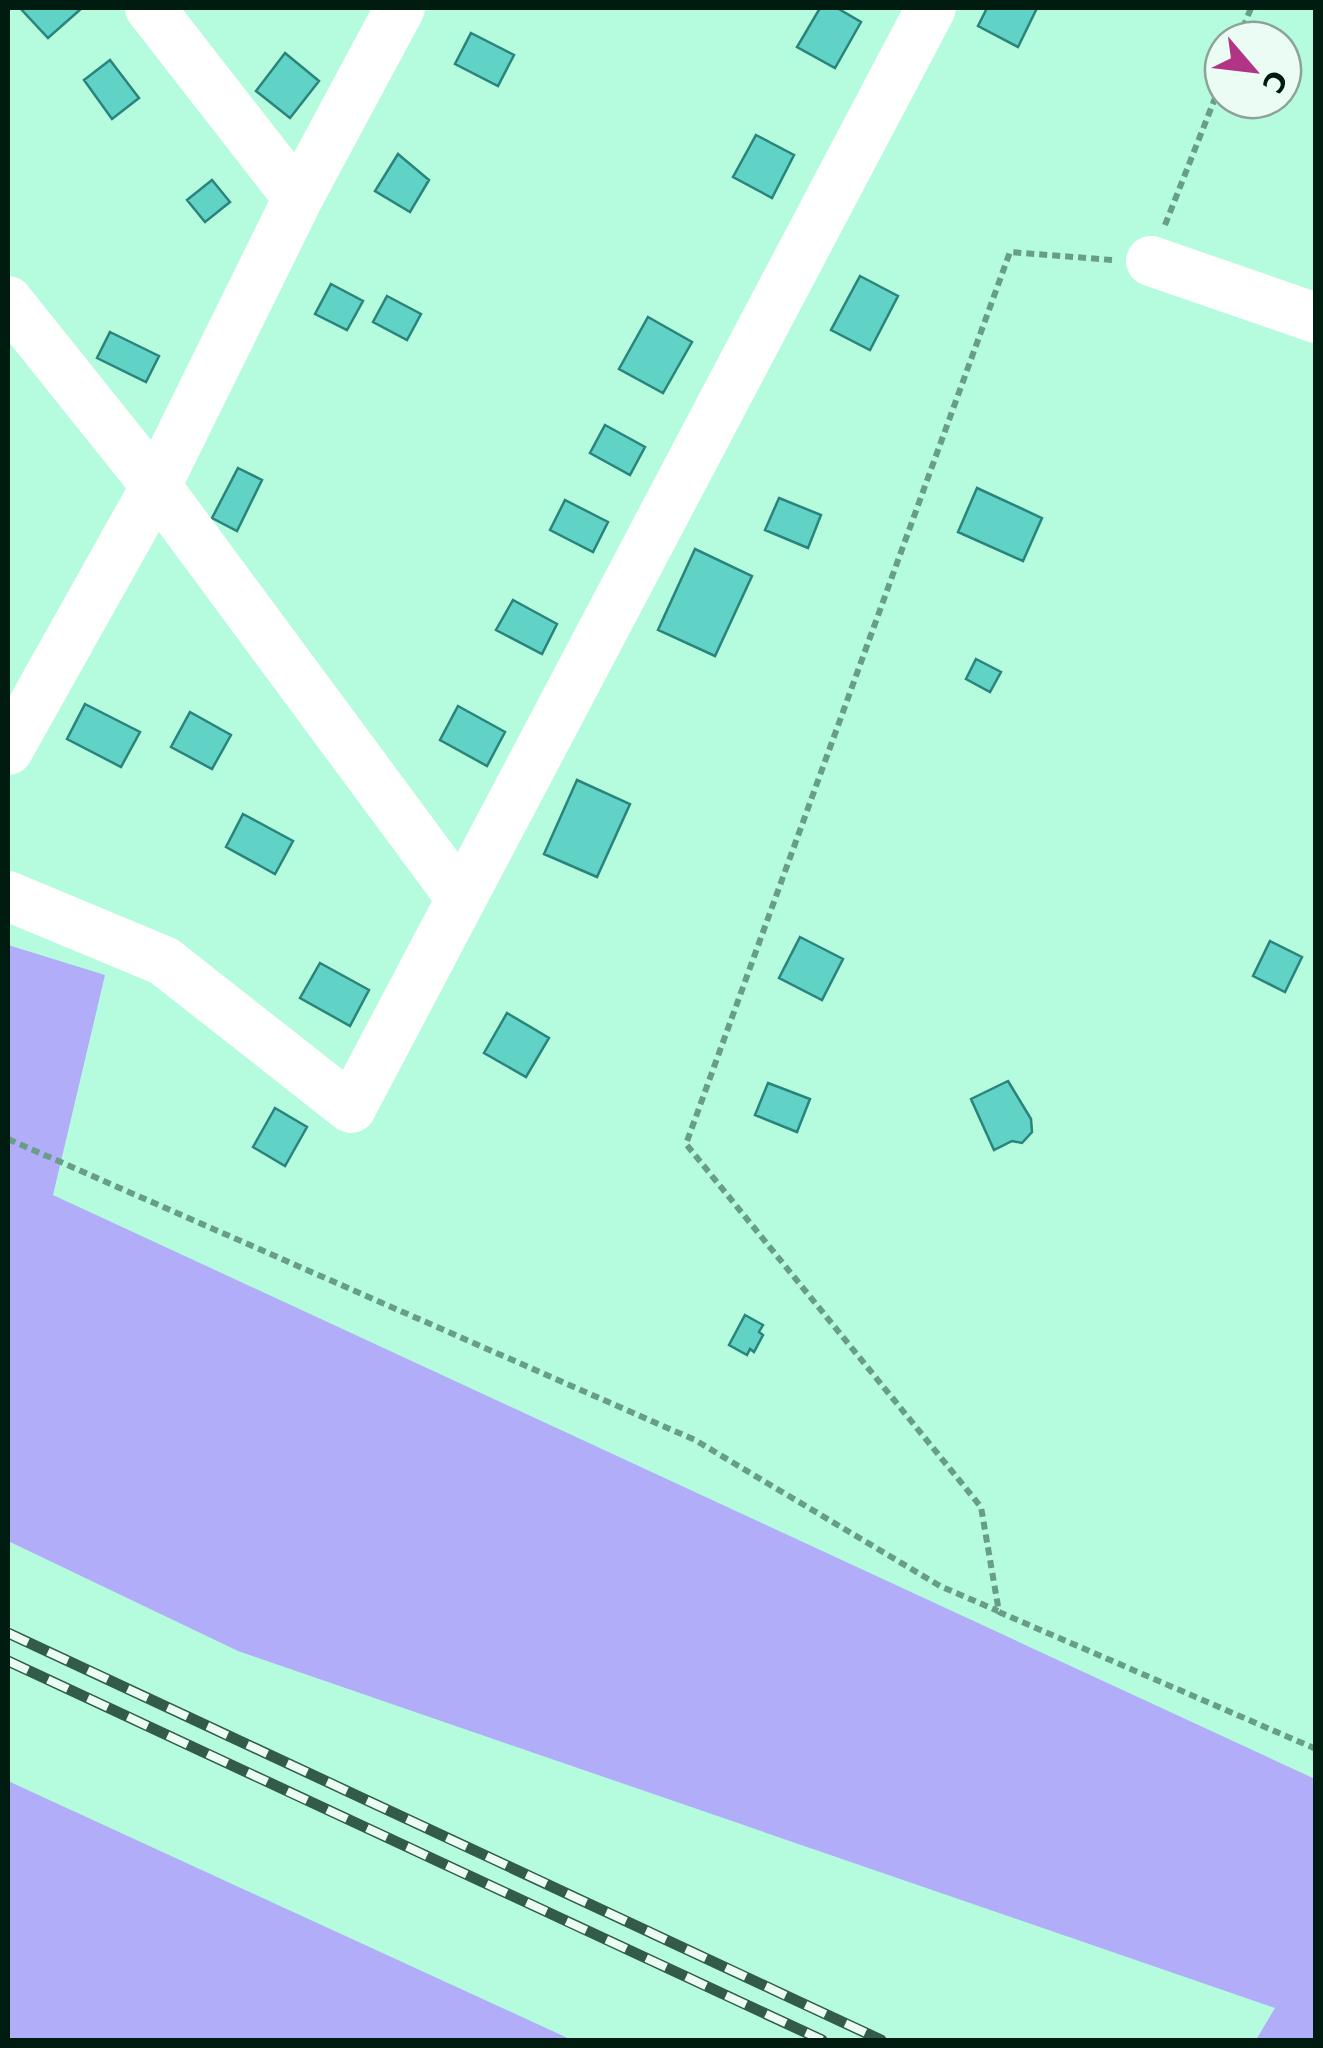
<svg xmlns="http://www.w3.org/2000/svg" width="1323" height="2048" viewBox="0 0 1323 2048" font-family="'DejaVu Sans',sans-serif">
<style>
.green{fill:#b1adf9}
.building{fill:#61d2c6;stroke:#2b847b;stroke-width:2.5}
.lines{fill:none;stroke-linecap:round;stroke-linejoin:round}
.path{stroke:#689d87;stroke-width:6;stroke-dasharray:8 5;stroke-linecap:butt}
.minor{stroke:#fff;stroke-width:50}
.rail-casing{stroke:#325b4a;stroke-width:11}
.rail{stroke:#ebfcf4;stroke-width:8;stroke-dasharray:22;stroke-linecap:butt}
</style>
<rect width="100%" height="100%" fill="#b4fcdd"/>
<!-- green -->
<path class="green" d="M8,945l97,30 -52,220 1262,584v261h-59l19,-32 -1037,-357 -230,-110z
M8,1781l564,259h-564z"/>
<!-- building -->
<path class="building" d="M20,8h62l-34,30z
M820,8h17l24,14 -26,46 -38,-21z
M987,8h50l-19,39 -40,-21z
M471,33l43,22 -16,31 -43,-22z
M285,53l34,28 -29,37 -34,-27z
M110,60l29,38 -27,21 -28,-39z
M756,135l38,20 -22,43 -39,-21z
M398,154l31,26 -19,32 -35,-21z
M212,180l18,22 -25,20 -18,-22z
M860,276l38,20 -28,54 -39,-20z
M331,284l32,17 -16,29 -32,-16z
M387,296l34,18 -14,26 -34,-18z
M648,317l44,25 -29,51 -44,-24z
M110,332l49,24 -13,26 -49,-24z
M605,425l40,22 -15,28 -40,-22z
M238,468l24,12 -25,51 -25,-13z
M977,488l65,30 -19,43 -65,-29z
M779,498l42,17 -13,33 -43,-18z
M565,500l43,22 -15,30 -43,-22z
M695,549l57,27 -37,80 -57,-26z
M513,600l44,24 -15,30 -46,-24z
M976,659l25,13 -11,20 -24,-13z
M85,704l55,28 -19,35 -54,-28z
M458,706l47,26 -18,34 -47,-26z
M190,712l41,23 -19,34 -41,-22z
M577,780l53,24 -33,73 -53,-23z
M243,814l50,27 -18,33 -49,-27z
M800,937l43,22 -21,41 -43,-22z
M1270,941l32,16 -17,35 -32,-16z
M320,963l49,27 -19,36 -50,-28z
M507,1013l42,25 -23,39 -42,-24z
M1008,1081l23,38 1,13 -10,11 -10,-2 -18,9 -23,-51z
M768,1083l42,16 -13,33 -42,-17z
M275,1108l32,19 -22,39 -32,-19z
M745,1315l18,10 -4,7 4,3 -9,17 -4,-3 -3,6 -18,-10z"/>
<g class="lines">
<!-- path -->
<path class="path" d="M1238,40l13,-32
M1165,225l58,-147
M1112,260l-102,-8 -324,892 295,363 18,105 317,137
M8,1139l687,301 245,146 58,25"/>
<!-- minor -->
<path class="minor" d="M150,8l148,190 102,-190
M1151,261l165,57
M8,301l148,185 304,411
M8,750l148,-264 142,-288
M8,896l156,65 187,147 580,-1100"/>
<!-- rail casing -->
<g class="rail-casing">
<path id="rail" d="M8,1633l873,407
M8,1661l814,379"/>
</g>
<!-- rail -->
<use href="#rail" class="rail"/>
</g>
<!-- border -->
<rect width="1323" height="2048" fill="none" stroke="#001c11" stroke-width="20"/>
<!-- north arrow -->
<g transform="translate(1253 70) rotate(118)"><circle r="48" fill="#ebfcf4" stroke="#8da299" stroke-width="2.5"/>
<path d="M0-8L18 38L0 25L-18 38Z" fill="#b23484"/>
<text y="-15" font-size="28" font-weight="bold" text-anchor="middle" fill="#001c11">С</text>
</g>
</svg>
